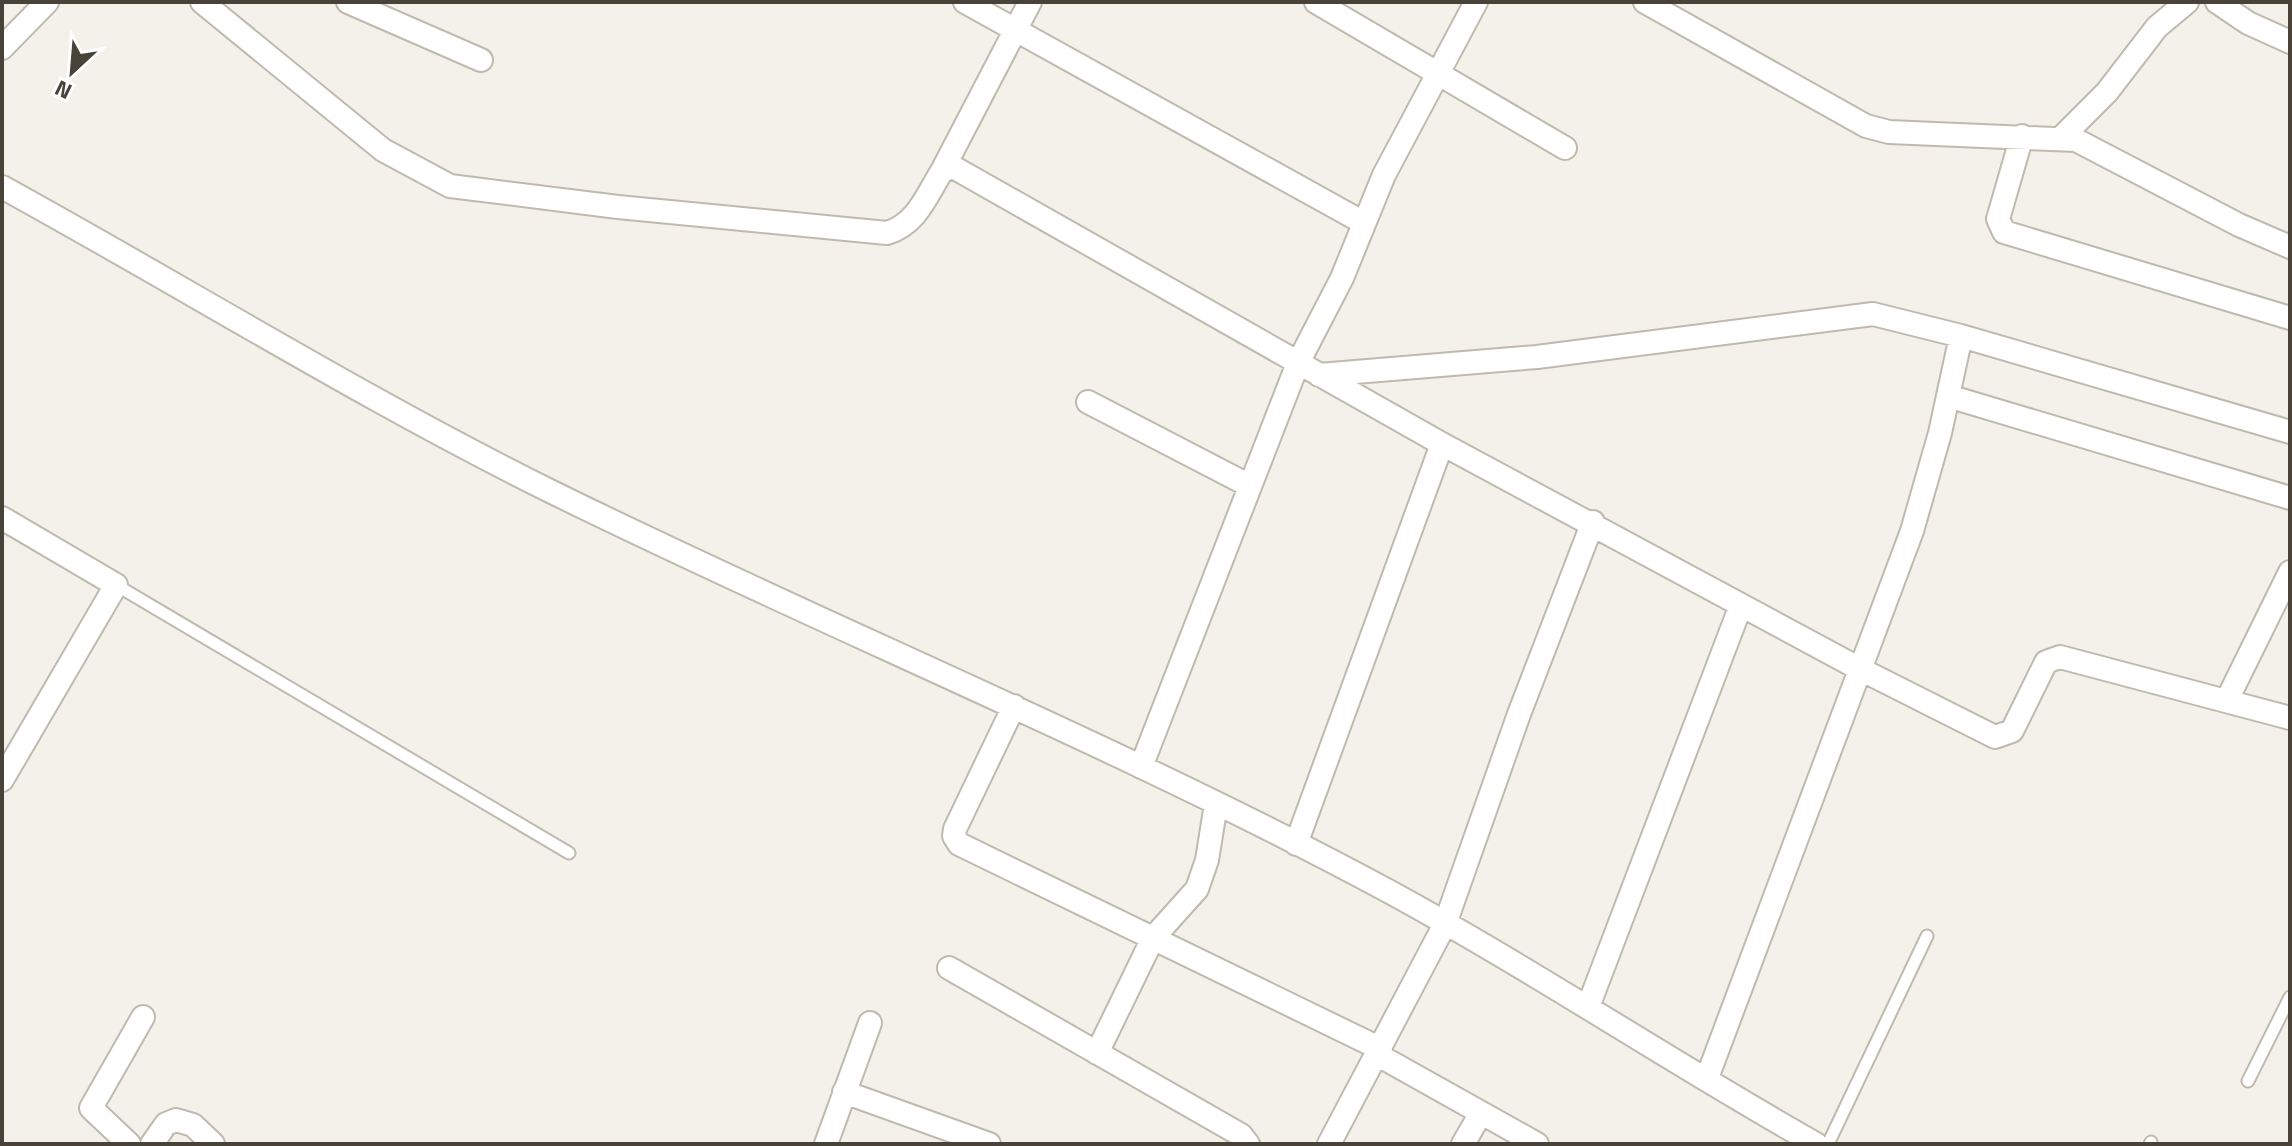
<svg xmlns="http://www.w3.org/2000/svg" width="2292" height="1146" viewBox="0 0 2292 1146" font-family="'Titillium Web',sans-serif">
<style>
.lines{fill:none;stroke-linecap:round;stroke-linejoin:round}
.service-casing{stroke:#c0b9ad;stroke-width:15}
.minor-casing{stroke:#c0b9ad;stroke-width:26}
.service{stroke:#fff;stroke-width:11}
.minor{stroke:#fff;stroke-width:22}
</style>
<rect width="100%" height="100%" fill="#f4f1ea"/>
<g class="lines">
<!-- service casing -->
<g class="service-casing">
<path id="service" d="M116,585l453,268
M2248,1081l42,-84
M1828,1144l99,-208
M2150,1144l1,-2"/>
</g>
<!-- minor casing -->
<g class="minor-casing">
<path id="minor" d="M202,2l181,148 67,36 168,21 269,26c30,-9 39,-37 55,-62l11,-4 489,277 416,224 137,69 17,-6 34,-69 14,-5 230,61
M348,2l133,58
M965,2l399,221
M1316,2l249,146
M1645,2l221,124 23,6 187,8 163,85 51,22
M2217,2l31,21 42,19
M2,48l45,-46
M2022,136l-24,83 6,13 286,86
M2061,138l46,-46 50,-65 30,-25
M944,167l86,-165
M2,187c184,101 362,212 550,305 278,137 565,253 838,400 145,79 282,171 426,252
M1319,375l218,-18 336,-43 88,22 329,96
M1948,396l342,102
M1088,402l162,84
M2,518l114,67 -114,195
M2227,700l63,-128
M1014,706l-59,123 -1,7 5,8 422,205
M1141,767l157,-404 44,-85 42,-103 92,-173
M1296,844l146,-400
M949,968l292,167 7,9
M1588,1007l153,-402
M1097,1053l56,-115 44,-49 10,-29 9,-56
M1378,1055l159,89
M1707,1078l205,-547 28,-98 21,-97
M844,1092l145,52
M129,1144l-38,-36 52,-91
M152,1144l14,-20 10,-4 17,5 20,19
M826,1144l44,-121
M1329,1144l116,-220 74,-210 74,-192
M1463,1144l18,-31"/>
</g>
<!-- service -->
<use href="#service" class="service"/>
<!-- minor -->
<use href="#minor" class="minor"/>
</g>
<!-- border -->
<rect width="2292" height="1146" fill="none" stroke="#484238" stroke-width="8"/>
<!-- north arrow -->
<g transform="translate(72 72) rotate(206)" stroke="#ffffff" stroke-width="6" paint-order="stroke">
<path d="M0-6L14 30L0 20L-14 30Z" fill="#484238"/>
<text y="-12" font-size="22" font-weight="bold" text-anchor="middle" fill="#484238">N</text>
</g>
</svg>
